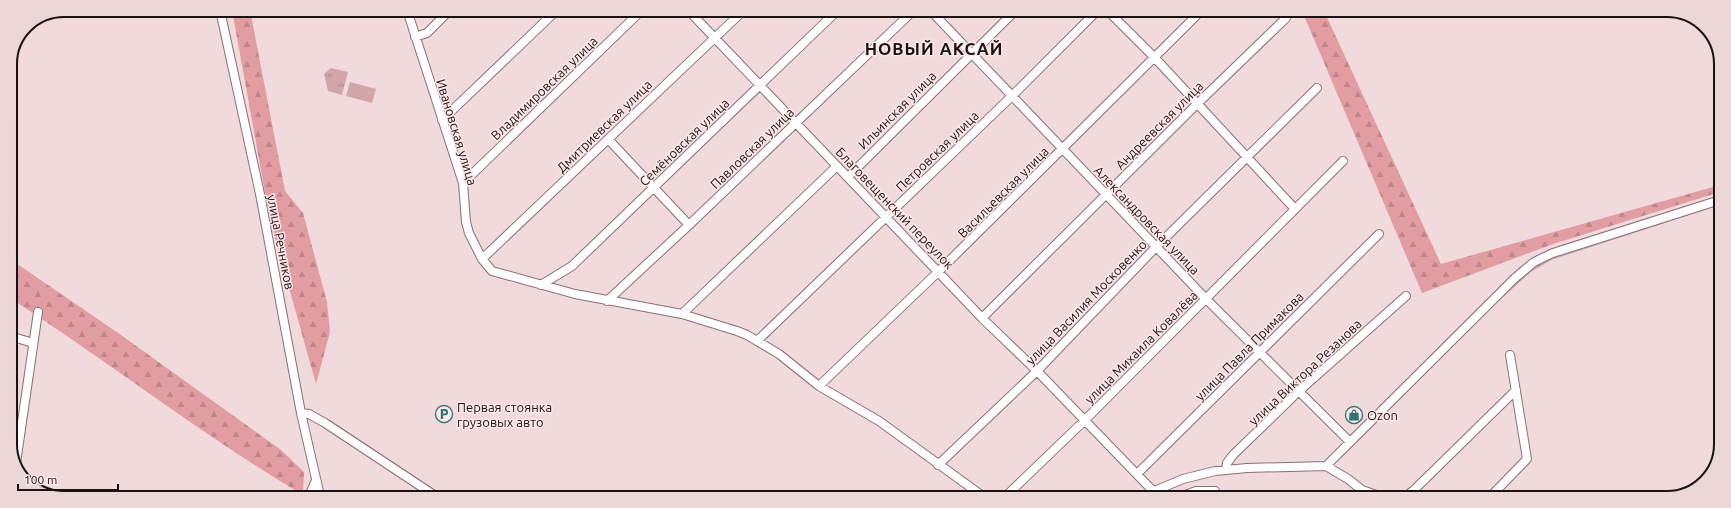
<svg xmlns="http://www.w3.org/2000/svg" width="1731" height="508" viewBox="0 0 1731 508" font-family="Ubuntu,sans-serif">
<style>
.grass{fill:url(#grass-tufts)}
.forest{fill:url(#forest-firs)}
.pitch{fill:#d2a6a8}
.lines{fill:none;stroke-linecap:round;stroke-linejoin:round}
.minor-casing{stroke:#867273;stroke-width:10}
.minor{stroke:#fff;stroke-width:8}
.labels{text-anchor:middle;stroke-width:3;stroke-linejoin:round;paint-order:stroke}
.street-label{font-size:13px;fill:#191112;stroke:#fee8e8}
.poi-label{font-size:13px;fill:#191112;stroke:#fee8e8;text-anchor:start}
.district-label{font-size:17px;font-weight:bold;letter-spacing:1px;fill:#191112;stroke:#fee8e8}
.rim{fill:none;stroke:#191112;stroke-width:2}
</style>
<defs>
<pattern id="grass-tufts" width="24" height="20" patternUnits="userSpaceOnUse"><rect width="24" height="20" fill="#d2a6a8"/><path d="M3 7l-1-3M5 7V3M7 7l1-3M15 17l-1-3M17 17v-4M19 17l1-3" fill="none" stroke="#b48e90"/></pattern>
<pattern id="forest-firs" width="22" height="20" patternUnits="userSpaceOnUse"><rect width="22" height="20" fill="#e19da1"/><path d="M5 1l3.5 6h-7zM16 11l3.5 6h-7z" fill="#c0868a"/></pattern>
</defs>
<rect width="100%" height="100%" fill="#f0dadb"/>
<!-- grass -->
<path class="grass" d="M331,68l17,4 -6,23 -14,-4 -4,-17z
M1720,195v2l-175,56 -193,182h-2l161,-160c15,-15 30,-23 50,-30z
M1720,203v2l-169,55 -20,12 -28,25c4,-14 37,-34 50,-40z
M1494,305l-153,153 -2,-1 153,-151z
M330,420l116,77h-3l-114,-76z"/>
<!-- forest -->
<path class="forest" d="M232,10h18l35,181 18,22 24,89 3,30 -14,52 -46,-164z
M1302,11h22l117,253 279,-79v7l-167,52 -131,49z
M10,259l111,76 160,115 23,22 -1,23c-101,-60 -194,-133 -293,-197z"/>
<!-- pitch -->
<path class="pitch" d="M350,82l26,7 -4,14 -26,-7z"/>
<g class="lines">
<!-- minor casing -->
<g class="minor-casing">
<path id="minor" d="M220,10l40,184 41,219 19,83
M407,10l56,173 3,39 3,11 13,26 10,12 83,23 107,20 55,17 10,4 32,19 40,32 60,35 105,76
M689,11l293,307 55,53 116,120
M931,11l275,288 144,143
M1108,11l47,47 140,151
M415,37l12,-4 23,-23
M442,120l114,-109
M608,139l81,86
M848,177l167,-166
M463,183l178,-172
M482,259l261,-248
M541,285l31,-19 265,-255
M607,301l82,-76 224,-214
M682,314l155,-148
M982,318l215,-214 89,-86
M10,336l23,7
M757,341l255,-245 85,-85
M819,386l119,-114 263,-261
M301,413l8,1 16,9 112,74
M16,463l22,-151
M938,465l99,-94 119,-124 161,-159
M1326,466l189,-188 19,-16 19,-9 167,-53
M1226,470l1,-7 6,-8 66,-64 107,-95
M1137,474l242,-240
M309,496l7,-16
M1005,497l79,-76 259,-260
M1140,497l43,-18 32,-8 32,-3 79,-2 22,13 14,11 23,8
M1180,497l16,-6h19
M1404,498l10,-8 102,-100
M1489,498l38,-39 -17,-104"/>
</g>
<!-- minor -->
<use href="#minor" class="minor"/>
</g>
<!-- icons -->
<defs>
<g id="parking-ring" transform="scale(0.9)"><circle r="9.5" fill="#fee8e8" stroke="#2c7676" stroke-width="1.5"/><path d="M-3.5-5.5H1a3.5 3.5 0 0 1 0 7H-1V5.5H-3.5ZM-1-3.4V-.6H.8a1.4 1.4 0 0 0 0-2.8Z" fill="#2c7676"/></g>
<g id="shop-ring" transform="scale(0.9)"><circle r="9.5" fill="#fee8e8" stroke="#2c7676" stroke-width="1.5"/><path d="M-5-2.5h2.3a2.7 3.5 0 0 1 5.4 0H5L5.5 6h-11ZM-1.5-2.5h3a1.5 2.3 0 0 0-3 0Z" fill="#2c7676"/></g>
</defs>
<g fill-rule="evenodd">
<use href="#parking-ring" x="444" y="414"/>
<use href="#shop-ring" x="1354" y="415"/>
</g>
<g class="labels">
<!-- street labels -->
<g class="street-label">
<text transform="translate(544 88) rotate(-44)" y="5">Владимировская улица</text>
<text transform="translate(897 110) rotate(-45)" y="5">Ильинская улица</text>
<text transform="translate(1159 125) rotate(-45)" y="5">Андреевская улица</text>
<text transform="translate(604 126) rotate(-44)" y="5">Дмитриевская улица</text>
<text transform="translate(457 132) rotate(73)" y="5">Ивановская улица</text>
<text transform="translate(684 142) rotate(-44)" y="5">Семёновская улица</text>
<text transform="translate(752 148) rotate(-44)" y="5">Павловская улица</text>
<text transform="translate(937 151) rotate(-44)" y="5">Петровская улица</text>
<text transform="translate(1003 192) rotate(-45)" y="5">Васильевская улица</text>
<text transform="translate(895 208) rotate(46)" y="5">Благовещенский переулок</text>
<text transform="translate(1147 220) rotate(46)" y="5">Александровская улица</text>
<text transform="translate(281 242) rotate(79)" y="5">улица Речников</text>
<text transform="translate(1086 302) rotate(-46)" y="5">улица Василия Московенко</text>
<text transform="translate(1249 346) rotate(-45)" y="5">улица Павла Примакова</text>
<text transform="translate(1141 347) rotate(-45)" y="5">улица Михаила Ковалёва</text>
<text transform="translate(1305 372) rotate(-43)" y="5">улица Виктора Резанова</text>
</g>
<!-- poi labels -->
<g class="poi-label">
<text x="457" y="412">Первая стоянка<tspan x="457" dy="15">грузовых авто</tspan></text>
<text x="1367" y="420">Ozon</text>
</g>
<!-- district labels -->
<g class="district-label">
<text x="934" y="55">НОВЫЙ АКСАЙ</text>
</g>
</g>
<!-- crop -->
<path d="M0 0H1731V508H0ZM64 17H1667A47 47 0 0 1 1714 64V444A47 47 0 0 1 1667 491H64A47 47 0 0 1 17 444V64A47 47 0 0 1 64 17Z" fill="#ecd7d7" fill-rule="evenodd"/>
<path class="rim" d="M64 17H1667A47 47 0 0 1 1714 64V444A47 47 0 0 1 1667 491H64A47 47 0 0 1 17 444V64A47 47 0 0 1 64 17Z"/>
<!-- scale -->
<path d="M18 484v6h100v-6" fill="none" stroke="#191112" stroke-width="2"/>
<text x="24" y="484" font-size="12" fill="#191112" stroke="#fee8e8" stroke-width="3" paint-order="stroke">100 m</text>
</svg>
